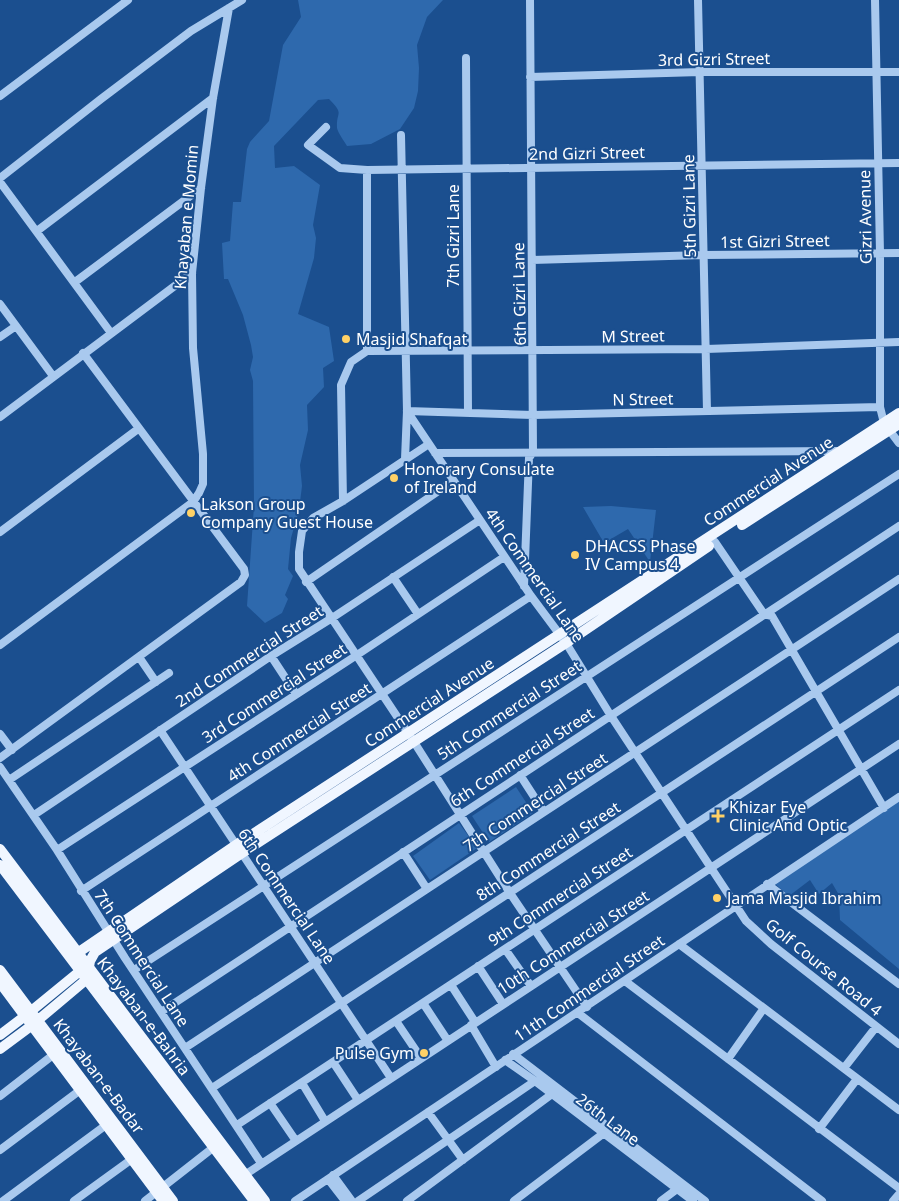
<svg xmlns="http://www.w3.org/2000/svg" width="899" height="1201" viewBox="0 0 899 1201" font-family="'Noto Sans',sans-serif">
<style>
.green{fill:#2e69ad}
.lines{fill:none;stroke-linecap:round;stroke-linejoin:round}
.minor{stroke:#a9c9ee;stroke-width:8}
.major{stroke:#f0f6ff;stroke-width:10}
.poi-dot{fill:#ffd166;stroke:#1b4f8f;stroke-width:2}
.labels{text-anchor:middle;stroke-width:4;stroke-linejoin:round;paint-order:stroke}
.street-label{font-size:16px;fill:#fff;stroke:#1b4f8f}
.poi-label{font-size:16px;fill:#fff;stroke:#1b4f8f;text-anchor:start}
</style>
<rect width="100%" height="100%" fill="#1b4f8f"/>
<!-- green -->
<path class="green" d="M298,0h145l-16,17 -10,28 2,23 -1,23 -4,17 -14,21 -29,15 -24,2c-3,-5 -9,-13 -10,-18 -1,-17 8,-13 -8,-29l-11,1 -44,46 1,22 19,-2 26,19 -7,40 3,13 -2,20 -16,56 31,13 5,34 -11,7 1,19 -17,18 1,25 -8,35 2,21 -3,24 -8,28 -3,31 5,7 -8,19 3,4 -6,14 -17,10 -18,-17 7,-100 -1,-125 -3,-11 3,-13 -2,-12 -8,-30 -15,-36h-4l-2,-36 8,-2 3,-39h8l6,-53 3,-7 19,-21 14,-76 18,-28z
M611,506l45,4 -6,52 -22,-33 -24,14 -21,-36z
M516,787l17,26 -44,29 -17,-26z
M899,800v169l-59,-49 -1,-25 -7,-12 -13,11 -9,-14 -21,16 -15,-13z
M459,823l18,25 -47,32 -17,-24z"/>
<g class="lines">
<!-- minor -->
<path class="minor" d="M698,0l9,411
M875,0l5,253v154l4,16 15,20
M466,58l2,355
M530,77l170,-5h199
M0,96l128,-96
M326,127l-18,18 32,23 27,2 532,-7
M401,135l6,276 -2,48
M0,178l101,-79 90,-68 51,-31
M0,182l111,151
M37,231l176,-133
M532,260l171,-5 196,-2
M75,282l126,-94
M0,304l53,72
M0,337l16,-11
M367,351l339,-2 193,-7
M367,351v-181
M407,411l124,185 35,47 45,73 135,205 25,23 128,100
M407,411l126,4 347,-8
M0,417l192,-144
M429,444l-86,57 -30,17 -11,13 -3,21v17l115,173 96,151 77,114
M435,453l405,-2
M343,501l-2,-116 10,-23 16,-11
M0,532l138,-103
M715,542l49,72 8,2 112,192
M393,577l25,37
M306,582l147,-101
M524,586l5,-128 4,-6 -3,-452
M0,645l193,-143 6,-9 4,-9v-30l-10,-106 -1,-75 9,-85 12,-90 16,-90
M271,656l25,38
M139,657l17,25
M160,730l231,348
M0,734l12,16
M0,758l241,-176 4,-7 -1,-6 -161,-216
M0,767l57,83 68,108 136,205
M520,775l24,37
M9,780l160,-107
M34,815l237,-159 61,-38 148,-98
M57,850l300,-195 147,-98
M403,852l24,37
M767,884l132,100
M81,891l450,-295
M679,944l220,166
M505,949l26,37
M478,966l25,38
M134,970l765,-496
M625,981l274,207
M451,985l24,37
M423,1003l25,38
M161,1012l738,-486
M578,1013l244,188
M396,1021l25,37
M471,1025l25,42
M185,1048l714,-469
M513,1054l192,147
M728,1059l36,-51
M505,1060l30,21 158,120
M333,1062l25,38
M844,1068l32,-41
M302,1083l23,38
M212,1088l687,-451
M0,1096l53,-41
M270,1103l26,38
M428,1112l35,48
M237,1125l662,-435
M819,1129l38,-50
M0,1150l83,-62
M246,1174l653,-430
M333,1175l19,26
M328,1179l17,22
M3,1201l103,-76
M74,1201l58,-42
M145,1201l69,-54
M295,1201l604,-404
M358,1201l177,-120
M407,1201l145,-107
M514,1201l90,-68
M661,1201l16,-12
M893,1201l6,-7"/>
<!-- major -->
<path class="major" d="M742,525l157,-101
M0,849l265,352
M0,865l254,336
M0,970l173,231
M0,983l163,218
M0,1035l25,-19 55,-45 -2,-17 1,-2 157,-107 663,-432
M0,1049l31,-23 56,-47 3,-18 5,-9 147,-99 324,-210 143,-97"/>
</g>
<!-- markers -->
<g class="poi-dot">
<circle cx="346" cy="339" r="5"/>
<circle cx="394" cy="478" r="5"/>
<circle cx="191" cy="513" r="5"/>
<circle cx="575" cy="555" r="5"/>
<path d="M715.5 808.5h5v5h5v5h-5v5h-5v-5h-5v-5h5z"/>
<circle cx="717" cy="898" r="5"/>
<circle cx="424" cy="1053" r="5"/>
</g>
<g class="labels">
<!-- street labels -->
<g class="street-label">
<text transform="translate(714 59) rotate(-1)" y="6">3rd Gizri Street</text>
<text transform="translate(587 153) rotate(-1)" y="6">2nd Gizri Street</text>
<text transform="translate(689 206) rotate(-91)" y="6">5th Gizri Lane</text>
<text transform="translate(186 217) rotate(-85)" y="6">Khayaban e Momin</text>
<text transform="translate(865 217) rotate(-91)" y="6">Gizri Avenue</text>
<text transform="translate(453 236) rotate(-90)" y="6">7th Gizri Lane</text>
<text transform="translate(775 241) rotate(-1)" y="6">1st Gizri Street</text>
<text transform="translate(519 294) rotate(-91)" y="6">6th Gizri Lane</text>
<text transform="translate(633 336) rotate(-1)" y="6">M Street</text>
<text transform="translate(643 399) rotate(-1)" y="6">N Street</text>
<text transform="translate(768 481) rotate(-33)" y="6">Commercial Avenue</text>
<text transform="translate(535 575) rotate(55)" y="6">4th Commercial Lane</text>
<text transform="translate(249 656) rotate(-33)" y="6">2nd Commercial Street</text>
<text transform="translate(274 693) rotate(-33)" y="6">3rd Commercial Street</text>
<text transform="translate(429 702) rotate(-33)" y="6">Commercial Avenue</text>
<text transform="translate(509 710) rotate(-33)" y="6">5th Commercial Street</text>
<text transform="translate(299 732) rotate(-33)" y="6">4th Commercial Street</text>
<text transform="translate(522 757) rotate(-33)" y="6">6th Commercial Street</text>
<text transform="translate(535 802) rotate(-33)" y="6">7th Commercial Street</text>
<text transform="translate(548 851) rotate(-33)" y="6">8th Commercial Street</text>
<text transform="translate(287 896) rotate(56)" y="6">6th Commercial Lane</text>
<text transform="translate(560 896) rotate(-33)" y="6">9th Commercial Street</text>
<text transform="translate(573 942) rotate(-33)" y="6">10th Commercial Street</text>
<text transform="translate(142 958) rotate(57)" y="6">7th Commercial Lane</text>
<text transform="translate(824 967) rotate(39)" y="6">Golf Course Road 4</text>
<text transform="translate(589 988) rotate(-34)" y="6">11th Commercial Street</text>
<text transform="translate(144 1016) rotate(53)" y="6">Khayaban-e-Bahria</text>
<text transform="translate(99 1076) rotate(53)" y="6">Khayaban-e-Badar</text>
<text transform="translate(608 1119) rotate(37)" y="6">26th Lane</text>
</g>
<!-- poi labels -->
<g class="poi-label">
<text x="356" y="345">Masjid Shafqat</text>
<text x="404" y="475">Honorary Consulate<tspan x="404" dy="18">of Ireland</tspan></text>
<text x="201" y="510">Lakson Group<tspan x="201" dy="18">Company Guest House</tspan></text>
<text x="585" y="552">DHACSS Phase<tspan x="585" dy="18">IV Campus 4</tspan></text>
<text x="729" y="813">Khizar Eye<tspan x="729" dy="18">Clinic And Optic</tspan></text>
<text x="727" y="904">Jama Masjid Ibrahim</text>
<text x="414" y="1059" text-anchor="end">Pulse Gym</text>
</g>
</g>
</svg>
